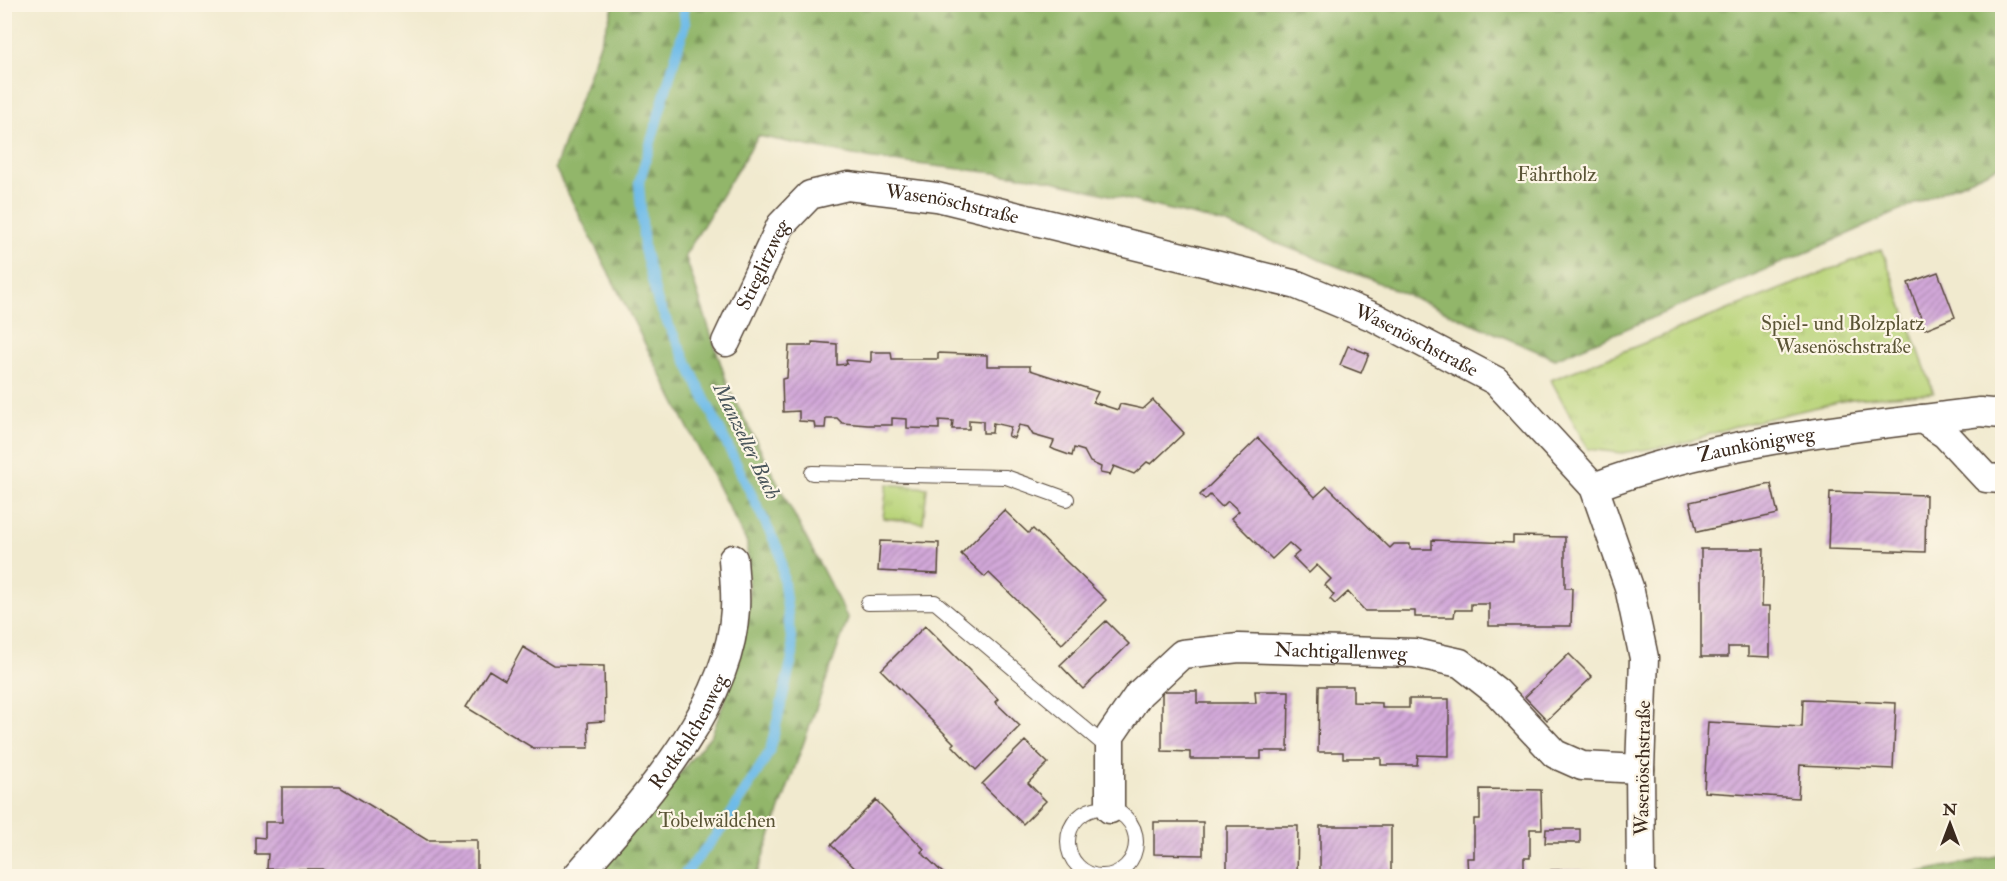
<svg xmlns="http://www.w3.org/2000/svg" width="2007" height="881" viewBox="0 0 2007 881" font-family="'IM FELL Double Pica',serif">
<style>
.forest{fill:url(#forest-firs);stroke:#667044;stroke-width:1.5}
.park{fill:url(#park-tufts);stroke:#7a7f4c;stroke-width:1.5}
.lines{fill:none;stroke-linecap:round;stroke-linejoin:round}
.stream{stroke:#6ebbe8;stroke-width:10}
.building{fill:url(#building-hatch)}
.lane-casing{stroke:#564739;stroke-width:16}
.street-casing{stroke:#564739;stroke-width:31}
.lane{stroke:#fff;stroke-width:14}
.street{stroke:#fff;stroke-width:28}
.labels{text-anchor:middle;stroke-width:4.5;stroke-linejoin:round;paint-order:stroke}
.park-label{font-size:20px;fill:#5a5435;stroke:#fcf5e5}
.street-label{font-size:20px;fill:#3b2a1e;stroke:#fcf5e5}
.water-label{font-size:21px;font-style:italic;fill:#4a565b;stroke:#fcf5e5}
</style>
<defs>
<pattern id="forest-firs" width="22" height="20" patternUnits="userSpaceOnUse" patternTransform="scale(1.5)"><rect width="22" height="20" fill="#92b66a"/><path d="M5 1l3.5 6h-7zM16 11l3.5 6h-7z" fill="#789457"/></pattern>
<pattern id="park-tufts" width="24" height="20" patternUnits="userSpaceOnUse" patternTransform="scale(1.5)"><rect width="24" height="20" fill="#b9d47a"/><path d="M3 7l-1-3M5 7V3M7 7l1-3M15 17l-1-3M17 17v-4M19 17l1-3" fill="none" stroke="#a0b669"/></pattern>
<pattern id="building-hatch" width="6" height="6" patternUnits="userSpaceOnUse" patternTransform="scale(1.5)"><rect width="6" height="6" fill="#d2a8d9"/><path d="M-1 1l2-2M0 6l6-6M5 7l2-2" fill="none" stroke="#ac89af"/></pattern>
</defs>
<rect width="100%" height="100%" fill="#fcf5e5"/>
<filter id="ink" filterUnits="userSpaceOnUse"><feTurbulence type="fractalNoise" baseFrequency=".0167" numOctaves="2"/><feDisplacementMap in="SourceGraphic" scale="12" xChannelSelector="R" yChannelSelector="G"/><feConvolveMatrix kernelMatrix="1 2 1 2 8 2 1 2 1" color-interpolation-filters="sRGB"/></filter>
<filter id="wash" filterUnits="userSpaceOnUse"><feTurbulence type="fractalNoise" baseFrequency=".008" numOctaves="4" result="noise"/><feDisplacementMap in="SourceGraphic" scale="24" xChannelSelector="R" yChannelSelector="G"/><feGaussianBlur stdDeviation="1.35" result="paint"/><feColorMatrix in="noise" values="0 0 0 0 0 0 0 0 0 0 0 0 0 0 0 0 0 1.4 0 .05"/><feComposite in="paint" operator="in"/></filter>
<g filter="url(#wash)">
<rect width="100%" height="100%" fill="#f1eacf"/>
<!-- forest -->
<path class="forest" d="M614,5h1388v160l-192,86 -255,108 -185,-80 -146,-56 -184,-45 -167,-19 -115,-23 -73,119 44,134 119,230 -92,257h-161l117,-142 27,-72 10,-58 -2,-61 -192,-375z
M2002,855v21h-101z"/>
<!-- park -->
<path class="park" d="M1882,249l52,144 -83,6 -119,28 -52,17 -58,9 -34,-4 -37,-69z
M887,484l40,4 -4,35 -40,-5z"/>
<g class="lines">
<!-- stream -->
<path class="stream" d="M683,876l40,-49 47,-76 23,-97 -13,-101 -122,-250 -14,-54 -5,-66 46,-159 -2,-20"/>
</g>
<g id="blocks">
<!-- building -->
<path class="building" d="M1938,272l17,45 -30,12 -17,-46z
M812,342l25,2v21l10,-1 -1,-4 25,2v-10h20l1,7h46v-6l49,2v11h43v4l68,22 -5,10 25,8 2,-6 23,5 10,-9 31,33 -33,31 -4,-2 -13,12 -20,-8 -4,9 -10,-2 1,-6 -11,-5 -6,-11 -10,-3 -2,8 -17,-6 -4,-2 3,-7 -21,-6 -5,-8 -9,-2 -5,13 -6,-2 3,-9 -18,-4 -1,10h-9v-12l-14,-1v9h-17l1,-8 -14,-1v9l-32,-1v-9l-15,-1v7h-24l-26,-2 -5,-5h-11l-1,10h-10l-1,-6 -15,-1v-10l-16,1 -1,-33 5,-1 2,-32h23z
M1348,346l21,8 -8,19 -21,-8z
M1258,438l57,59 12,-11 63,62 4,-4h16v5h22v-9l81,3v-7l52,1v51h7l-1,38h-82v-22h-18v6h-16l-1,7h-39v-6h-50l-17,-19 -13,12 -5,-5 4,-4 -9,-10 6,-6 -14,-14 -8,8 -16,-16 6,-5 -10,-9 -17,16 -41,-41 8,-7 -11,-10 -6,6 -12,-12 -5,5 -5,-5z
M1771,484l7,30 -81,18 -7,-30z
M1830,492l96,3 -1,57 -97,-3z
M1004,510l24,23 5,-4 73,71 -44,44 -73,-71 -4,4 -24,-23z
M880,541l59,2 -1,31 -60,-3z
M1701,549h63l-2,57h8v51l-22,-1v-9h-20v10h-27z
M1106,621l23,23 -46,45 -23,-24z
M925,626l73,73 -3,3 25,24 -44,44 -24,-25 2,-2 -73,-73z
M523,647l30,18 51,1 1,55 -17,1 1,26h-56l-67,-41 23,-37 16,10z
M1569,654l23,23 -45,43 -22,-23z
M1319,686h34v16l29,1v5h27v-9h40v57l-31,-1 -1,10h-36v-7h-38v-6h-25z
M1162,691h35v12h59l-1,-12h34l-1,60h-27v8h-71v-7l-28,-1z
M1803,699l93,4 -3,66 -93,-4 -2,33 -94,-6 4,-70 94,5z
M1025,741l23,22 -20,20 18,18 -23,23 -41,-40z
M282,787h58l87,53h50v36h-143l-12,-7h-55l1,-15h-13v-17l10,1v-16h17z
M1480,789l61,1 1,39h-12v29h-6v18h-56l-1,-18h7v-39h6z
M876,800l48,49 -3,3 25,24h-83l-32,-31z
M1154,822h49v33l-49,-1z
M1227,826h71l-1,50h-70z
M1320,826h71v50h-71z
M1546,829h34v14h-35z
M1551,870h32v6h-33z"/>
</g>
</g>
<g filter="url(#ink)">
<use href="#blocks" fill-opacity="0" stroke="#564739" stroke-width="1.5"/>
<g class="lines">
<!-- lane casing -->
<g class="lane-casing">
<path id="lane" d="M812,473l194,4 61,22
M868,603l67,-1 174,147
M1068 842a34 34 0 1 1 68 0a34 34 0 1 1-68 0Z"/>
</g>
<!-- street casing -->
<g class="street-casing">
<g id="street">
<path id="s1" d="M726,342l55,-117 29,-30 38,-9 89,11 360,88 79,33 120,63 98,106 35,100 15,71 -4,111 1,107"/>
<path d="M1922,419l23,15 41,44 16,1"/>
<path id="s2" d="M1594,487c122,-47 258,-59 386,-75l22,2"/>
<path id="s3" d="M1110,809v-73l29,-42 43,-40 57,-6 176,5 45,10 37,29 58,62 27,12 58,3"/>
<path id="s4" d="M577,876c63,-72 153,-167 158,-267 1,-16 -1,-34 -2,-50"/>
</g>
</g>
<!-- lane -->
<use href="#lane" class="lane"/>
<!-- street -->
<use href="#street" class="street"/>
</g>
</g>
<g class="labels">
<!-- park labels -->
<g class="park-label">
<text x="1557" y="181">Fährtholz</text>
<text x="1843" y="330">Spiel- und Bolzplatz<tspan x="1843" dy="23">Wasenöschstraße</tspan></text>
<text x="717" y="827">Tobelwäldchen</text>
</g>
<!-- street labels -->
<g class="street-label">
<text dy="7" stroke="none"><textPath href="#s1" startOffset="316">Wasenöschstraße</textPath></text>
<text dy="7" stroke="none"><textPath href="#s1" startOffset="86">Stieglitzweg</textPath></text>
<text dy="7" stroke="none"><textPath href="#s1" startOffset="802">Wasenöschstraße</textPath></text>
<text dy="7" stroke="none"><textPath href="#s2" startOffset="168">Zaunkönigweg</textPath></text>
<text dy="7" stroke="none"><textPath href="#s3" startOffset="342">Nachtigallenweg</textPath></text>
<text dy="7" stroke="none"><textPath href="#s4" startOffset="183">Rotkehlchenweg</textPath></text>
<text transform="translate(1642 768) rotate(-89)" y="7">Wasenöschstraße</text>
</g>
<!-- water labels -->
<g class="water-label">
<text transform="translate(747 441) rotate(64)" y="7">Manzeller Bach</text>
</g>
</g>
<!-- margin -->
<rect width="2007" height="881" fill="none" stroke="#fcf5e5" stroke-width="24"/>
<!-- north arrow -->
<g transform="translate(1950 824)" stroke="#fcf5e5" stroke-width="4.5" paint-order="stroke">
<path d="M0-4.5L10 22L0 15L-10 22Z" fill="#3b2a1e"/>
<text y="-9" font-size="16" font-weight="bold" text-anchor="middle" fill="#3b2a1e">N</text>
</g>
</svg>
